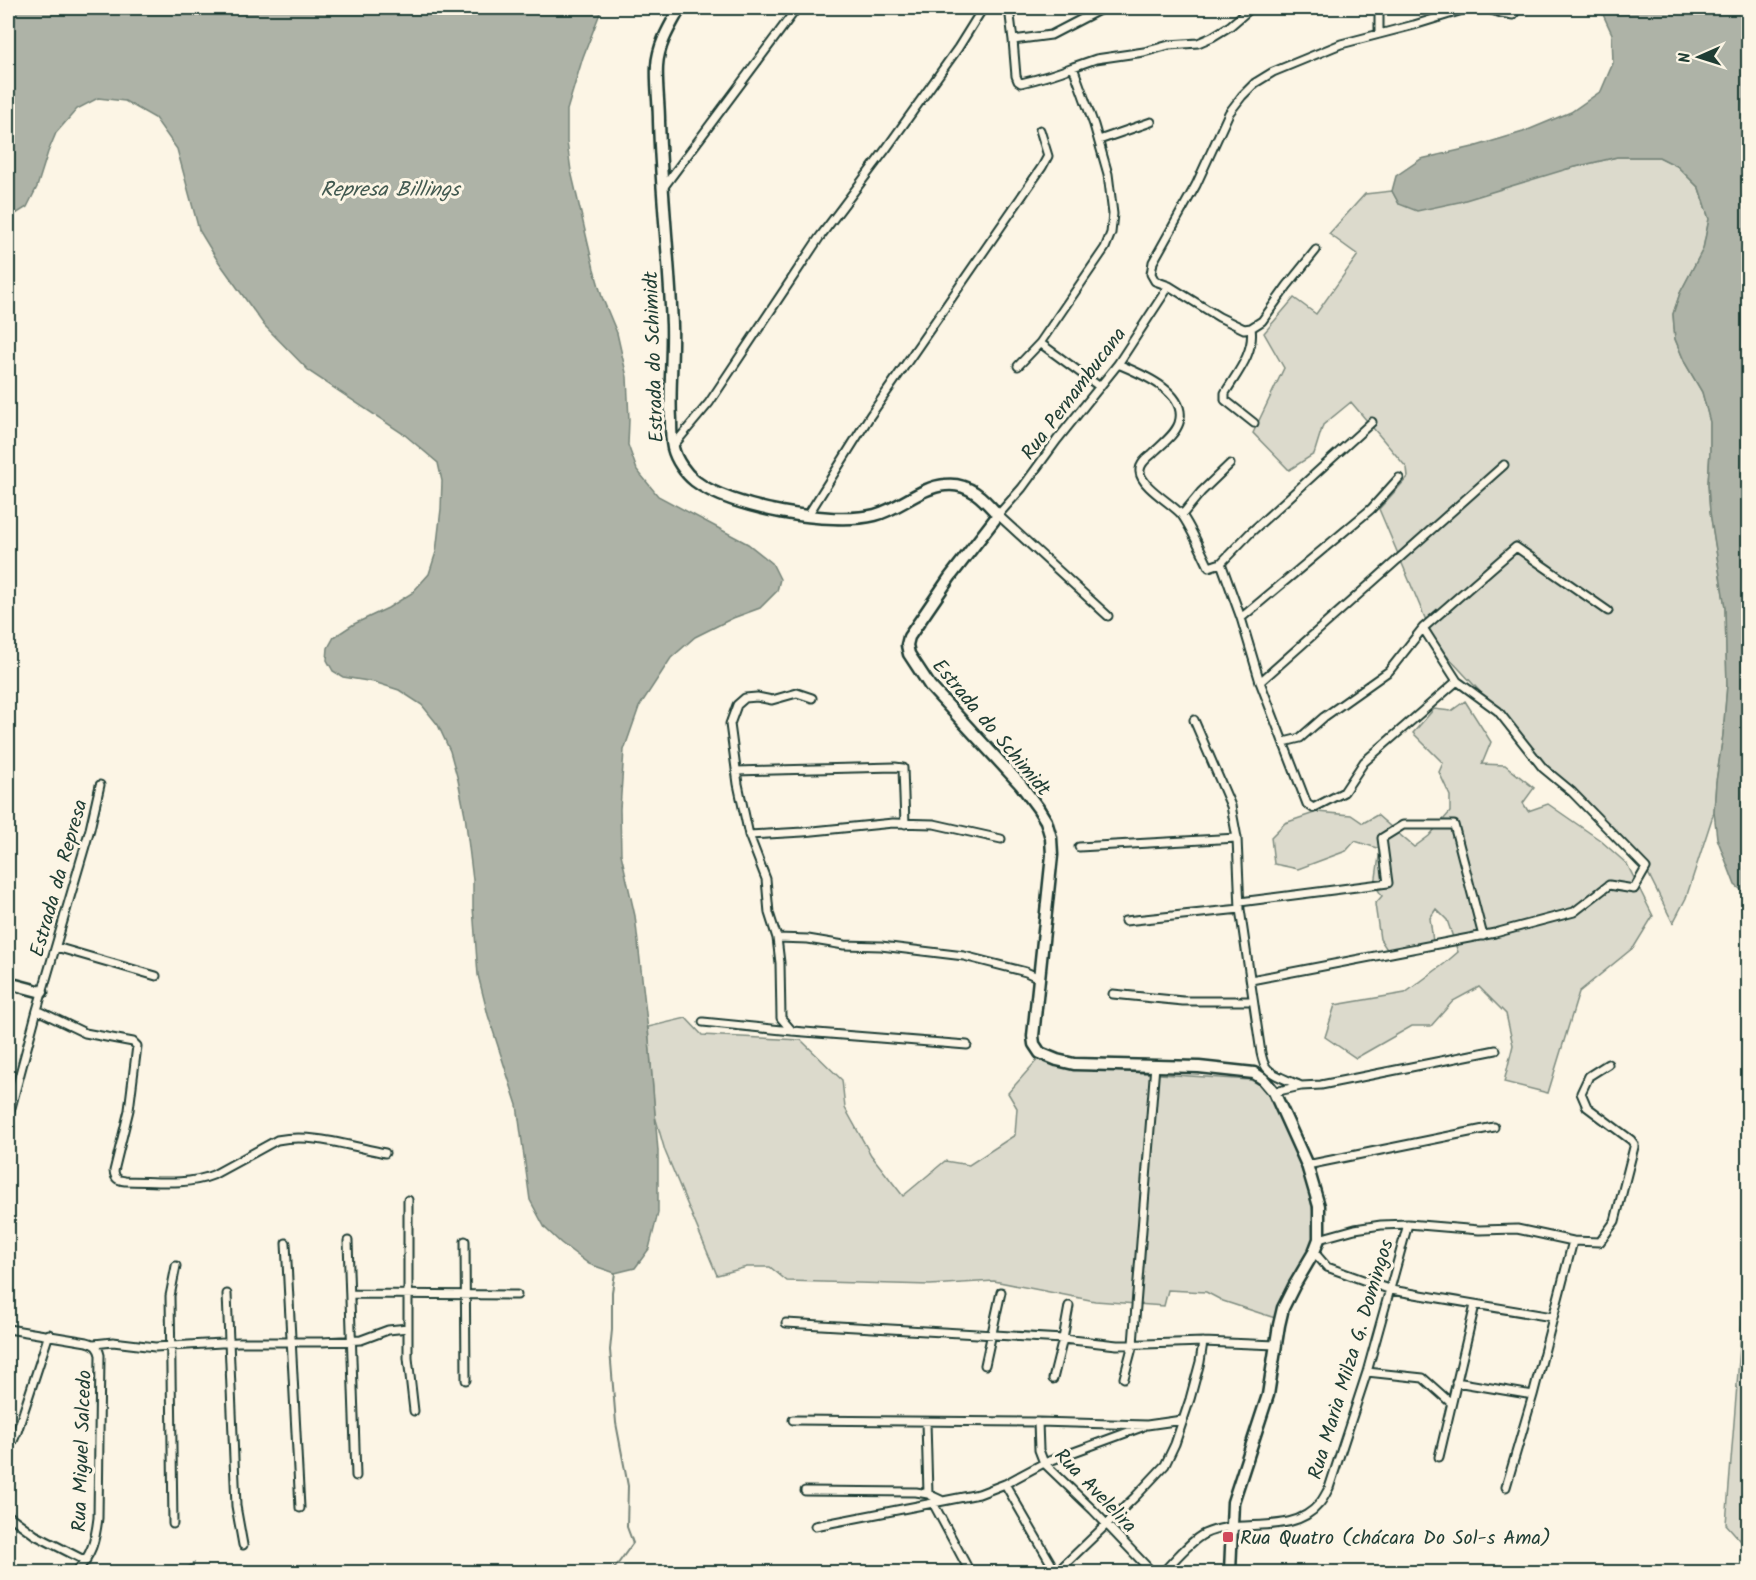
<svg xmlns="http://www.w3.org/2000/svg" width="1756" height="1580" viewBox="0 0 1756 1580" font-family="Kalam,sans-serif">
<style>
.green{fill:#dcdacc;stroke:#7e8c80;stroke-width:1.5}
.water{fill:#aeb3a7;stroke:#758479;stroke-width:1.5}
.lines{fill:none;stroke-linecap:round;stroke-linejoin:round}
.stream{stroke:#758479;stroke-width:2}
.street-casing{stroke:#1f3d34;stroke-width:11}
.secondary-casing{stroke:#1f3d34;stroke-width:15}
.street{stroke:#fcf5e5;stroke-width:7}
.secondary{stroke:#fcf5e5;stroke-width:10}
.poi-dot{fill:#d1495b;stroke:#fcf5e5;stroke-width:2}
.labels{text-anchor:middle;stroke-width:6;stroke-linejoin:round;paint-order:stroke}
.street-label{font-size:20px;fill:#1f3d34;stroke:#fcf5e5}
.poi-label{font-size:20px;fill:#1f3d34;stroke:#fcf5e5;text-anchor:start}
.water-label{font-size:21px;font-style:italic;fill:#435a51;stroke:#fcf5e5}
</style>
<rect width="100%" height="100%" fill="#fcf5e5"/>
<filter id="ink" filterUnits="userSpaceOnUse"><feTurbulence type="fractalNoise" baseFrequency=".0167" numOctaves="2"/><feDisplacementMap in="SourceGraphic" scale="12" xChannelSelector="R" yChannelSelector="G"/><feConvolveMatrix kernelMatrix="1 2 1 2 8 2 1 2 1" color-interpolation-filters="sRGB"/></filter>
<g filter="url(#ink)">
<!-- green -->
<path class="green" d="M1617,157h42l18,9 22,22 10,31 -6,30 -23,44 -7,21 2,25 10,24 17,29 8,30v29l-2,33 2,28 15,95 2,78 -4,50 -7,47 -2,30 -28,86 -13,25 -31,-62 -99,-93 -45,-57 -62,-67 -57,-135 29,-32 -1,-9 -56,-66 -28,23 -9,29 -25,16 -36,-37 31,-65 -20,-35 30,-35 22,16 42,-59 -29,-21 36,-40 27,-3 7,13 168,-35z
M1465,701l26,41 -9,22 23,1 29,23 -11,15 5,8 20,-7 52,36 27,24 26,52 -19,31 -55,45 -31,101 -44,-11 9,-37 -7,-31 -27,-27 -26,14 -22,25h-19l-56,32 -31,-21 10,-32 70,-12 39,-29 14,-12 -11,-32 -11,-11 -6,9 3,24 -43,12 -10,-15 -5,-35 7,-8 -7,-11 5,-36 -25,-8 -9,10 -48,18 -24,-5 -3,-27 14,-14 32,-11 34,3 12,8 14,-8 37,32 15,-11 21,-24v-16l-11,-24 4,-9 -30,-30 21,-24 17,2z
M686,1018l16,17 99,5 41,40 3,28 26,47 32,41 42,-35 24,4 46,-30 2,-27 -9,-15 30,-34 29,9 184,12 15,8 25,53 17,47 9,43 -5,21 -37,66 -52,-17 -17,-9 -38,-2 -4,16 -69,-5 -101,-20 -64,4 -143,-4 -17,-14h-23l-30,8 -52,-124 -10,-35 -7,-89z
M1748,1245v304l-22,-25z"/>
<!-- water -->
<path class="water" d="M8,8h412c22,6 41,4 63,0h119l-19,49 -16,53v32l4,29 23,98 8,28 15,36 10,44 2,43 -1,25 9,25 21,26 90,48 24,19 8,16 -3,12 -17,17 -27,10 -38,19 -24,21 -32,49 -15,43 -4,59 1,45 14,62 14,124 9,111v62l-9,36 -14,19 -20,5 -26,-9 -28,-21 -16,-15 -15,-28 -13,-95 -29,-90 -10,-40 -5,-68v-27l-8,-65 -7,-35 -8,-29 -12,-26 -16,-20 -23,-15 -25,-8 -31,-5 -10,-6 -6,-11 1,-12 6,-11 20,-13 34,-16 24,-15 17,-19 7,-22 5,-43 1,-28 -4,-18 -33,-28 -95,-63 -46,-47 -48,-67 -17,-28 -22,-81 -22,-31 -30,-17 -27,-3 -21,11 -21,24 -8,19 -11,35 -10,20 -19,12z
M1600,8h148v887l-13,-10 -18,-47 -3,-26 2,-30 7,-47 4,-50 -1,-35 -1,-43 -15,-95 -2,-28 2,-33v-29l-8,-30 -17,-29 -10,-24 -2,-25 7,-21 23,-44 6,-30 -10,-31 -22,-22 -18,-9h-42l-50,12 -108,33 -42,9 -18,-7 -7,-13 4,-15 25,-17 52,-12 50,-15 48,-20 30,-21 12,-28 -1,-29z"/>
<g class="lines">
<!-- stream -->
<path class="stream" d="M181,1572l13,-9
M612,1572l21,-29 -6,-16 1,-41 -12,-63 -6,-73 2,-20v-38l3,-19"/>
<!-- street casing -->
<g class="street-casing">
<path id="street" d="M1009,8l4,32 3,36 2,5 3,2c17,-4 35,-9 52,-16l21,58 14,49 5,40 -2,19 -6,15 -65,95 -22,23
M1485,8l16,5 12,2 5,-7
M1379,34v-26
M1013,40l38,-5 52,-27
M1073,67l23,-8 48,-7 25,-7 29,-2 14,-6 18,-11 21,-18
M1099,140l52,-18
M663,188l134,-180
M1316,250l-29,36 -25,35 -11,7 -7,1 -25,-12 -50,-31 -14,-5 -4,-7 2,-12 43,-77 33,-72 13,-17 13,-13 18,-11 68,-28 73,-19 55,-17
M1251,328c4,24 -14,45 -26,65v7l29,23
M1040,343l60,44
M1118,364c21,9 71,28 61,59 -4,12 -18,22 -27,31 -5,4 -13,10 -12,18 1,14 31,31 41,42 9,11 21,39 28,53l12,-4 29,-30 122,-111
M673,446l36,-43 110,-165 67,-89 72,-101 25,-40
M808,515l62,-99 172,-249 6,-11 -8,-26
M1182,515l19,-23 29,-28
M1221,563l20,55 19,64 47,122 6,4 31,-16 20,-30 93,-81
M1108,616l-110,-101 24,-27 35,-48 61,-76 51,-78
M1241,618l130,-109 28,-31
M1260,682l244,-217
M1194,720l37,86 6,32
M1284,742l16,-4 24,-21 65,-46 34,-43 93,-81 92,64
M736,771l159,-4 8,1 2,56
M749,835l54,-3 90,-9 41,1 67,15
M1079,847l158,-9 3,71 21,144c1,4 2,10 5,14 6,9 25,14 35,19
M1240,902l148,-19 -6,-45 21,-13h51l29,111
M1125,921l115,-12
M777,938l31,1 36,6 37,1 83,10 62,16 13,6
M56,947l100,29
M1251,980l244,-47 79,-21 35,-27 25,4 12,-21 -74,-76 -29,-24 -45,-57 -41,-30 -34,-53
M1113,994l70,7h70
M37,1010l48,23 48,9 4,4 -8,64 -15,61c1,8 4,9 11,10 29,0 61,5 88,-6l64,-35c35,-7 73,6 108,13
M703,1022l89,9 175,14
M792,1031l-11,-13 -1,-55 -3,-25 -8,-25 -3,-34 -17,-44 -11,-51 -8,-60 7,-19 8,-7 12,-1 15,3 25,-7 15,5
M1274,1092l27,-6 20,-1 175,-35
M8,1119l29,-109 53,-181 10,-44
M1307,1165l187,-38
M408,1200v158l6,53
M1319,1239l36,-10 26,-4 27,-1 71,6 38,-1 56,12 27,1 15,-21 19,-74v-3l-3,-4 -44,-33 -6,-14 8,-17 19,-12
M348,1241l8,235
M465,1241l1,139
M286,1243l14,265
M1314,1252l13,15 64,23 161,27
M227,1294l9,212 7,39
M350,1294l167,1
M786,1323l277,16 54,6 86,-3 73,3
M8,1329l79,13c8,2 11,5 13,13l-2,163c-3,24 -6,36 -22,54
M94,1344l19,-2 42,5 83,-5h84l39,-2 27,-10 20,-2
M985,1365l16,-73
M1367,1372l56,6 28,25
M1124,1378l9,-34 22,-279
M1053,1379l10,-40 6,-33
M1456,1382l77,13
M793,1420l245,2 109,3 35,-5
M926,1422l2,72
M1038,1422l1,28 5,13 49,47 59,62
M8,1447l5,-6 4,-9 32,-98
M1439,1457l36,-152
M1005,1484l51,88
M1506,1487l27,-92 40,-154
M805,1491l111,1 12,2 13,6
M933,1503l37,69
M8,1515l27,20 51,26
M173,1524l-3,-228 6,-30
M815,1526l164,-32 26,-10 39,-21 98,-36
M1057,1572l78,-75 30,-32 10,-21 15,-45 10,-37 3,-20
M1163,1572c11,-11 27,-31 41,-38 35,-17 88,3 115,-30 4,-4 7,-11 10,-16l38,-116 41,-148"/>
</g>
<!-- secondary casing -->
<g class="secondary-casing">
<path id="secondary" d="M680,8c-10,18 -22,37 -23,58 -1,19 2,37 2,55 2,68 10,136 13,204 1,32 -3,64 -1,95 0,9 0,19 2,28 3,12 12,25 22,33 35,27 137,45 180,34 24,-6 46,-28 70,-30 24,-3 39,14 53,30l-48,62 -41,60 -2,8 2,9 21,32 91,99 17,23 8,13 5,17 1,17 -19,181 1,8 6,9 17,7 17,4 125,3 55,6 9,6 11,13 33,73 12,41v33l-5,13 -20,34 -11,22 -4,17 -11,70 -35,107 -3,70
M8,983l34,9"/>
</g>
<!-- street -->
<use href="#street" class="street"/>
<!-- secondary -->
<use href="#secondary" class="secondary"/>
</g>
</g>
<!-- markers -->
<rect class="poi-dot" x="1222" y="1531" width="12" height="12" rx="3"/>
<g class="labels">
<!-- street labels -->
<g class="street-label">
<text transform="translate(653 357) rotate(-92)" y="7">Estrada do Schimidt</text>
<text transform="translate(1073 393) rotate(-53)" y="7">Rua Pernambucana</text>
<text transform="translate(992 727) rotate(50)" y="7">Estrada do Schimidt</text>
<text transform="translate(58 878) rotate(-74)" y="7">Estrada da Represa</text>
<text transform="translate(1350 1359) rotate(-73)" y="7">Rua Maria Milza G. Domingos</text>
<text transform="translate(81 1451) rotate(-88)" y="7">Rua Miguel Salcedo</text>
<text transform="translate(1096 1490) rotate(46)" y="7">Rua Avelelira</text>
</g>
<!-- poi labels -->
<g class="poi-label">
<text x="1240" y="1544">Rua Quatro (chácara Do Sol-s Ama)</text>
</g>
<!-- water labels -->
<g class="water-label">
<text x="390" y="196">Represa Billings</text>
</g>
</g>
<!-- margin -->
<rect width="1756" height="1580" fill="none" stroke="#fcf5e5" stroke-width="30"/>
<rect x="15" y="15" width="1726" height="1550" fill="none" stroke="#1f3d34" stroke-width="2" filter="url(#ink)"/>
<!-- north arrow -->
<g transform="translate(1699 57) rotate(267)" stroke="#fcf5e5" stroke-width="4.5" paint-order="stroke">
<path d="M0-4.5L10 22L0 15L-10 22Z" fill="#1f3d34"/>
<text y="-9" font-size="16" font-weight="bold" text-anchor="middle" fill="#1f3d34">N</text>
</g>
</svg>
